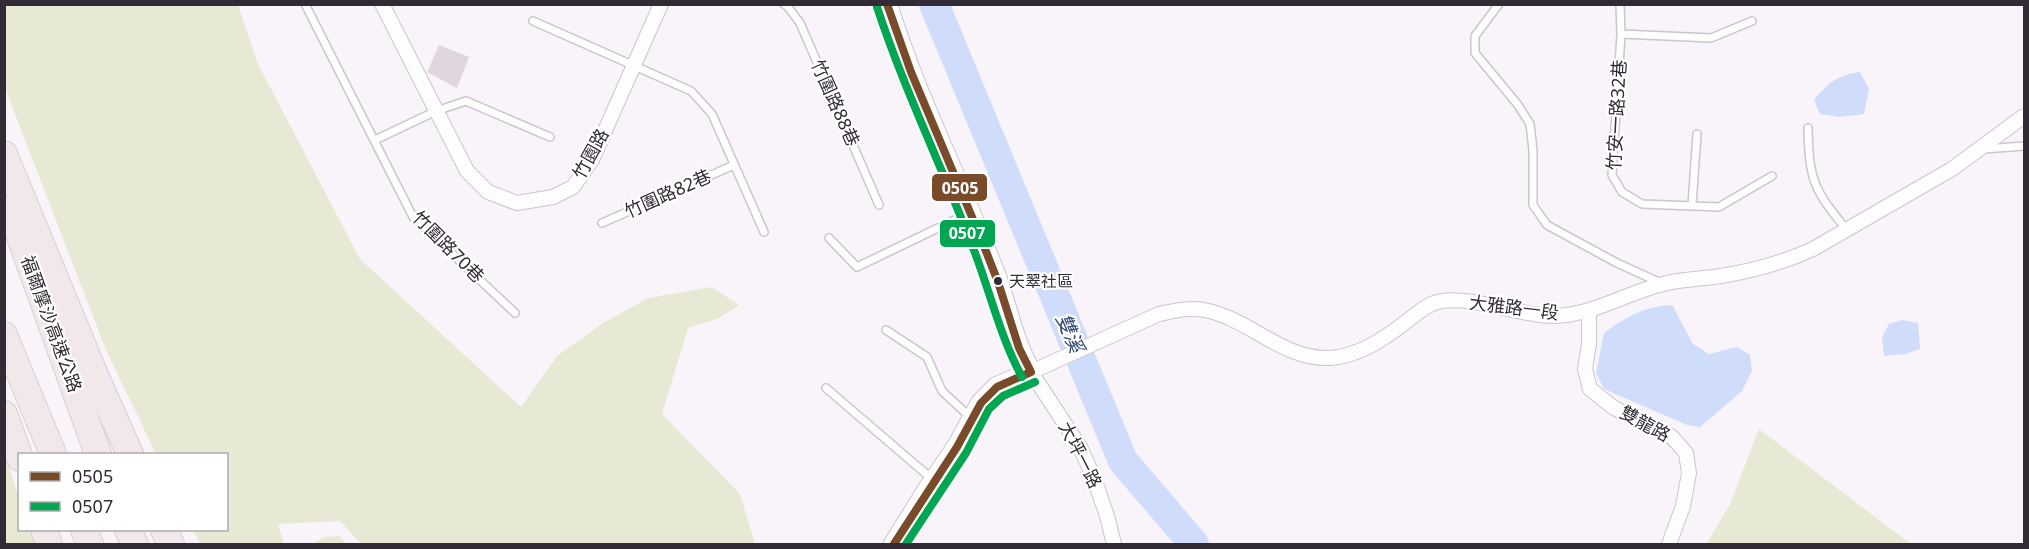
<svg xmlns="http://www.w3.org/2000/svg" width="2029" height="549" viewBox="0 0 2029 549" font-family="'Noto Sans','Noto Sans TC',sans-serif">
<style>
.green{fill:#e8e9d5}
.water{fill:#cfdcfa}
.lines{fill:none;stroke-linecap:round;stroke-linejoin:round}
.river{stroke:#cfdcfa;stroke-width:30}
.building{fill:#dfd6e0}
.lane-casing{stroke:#cbc5cc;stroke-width:10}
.street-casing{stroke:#cbc5cc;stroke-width:16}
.secondary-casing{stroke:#cbc5cc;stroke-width:22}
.highway-casing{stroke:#d4d0d5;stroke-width:28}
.lane{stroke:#fefdfe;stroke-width:7}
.street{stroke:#fefdfe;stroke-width:14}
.secondary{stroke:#fefdfe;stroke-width:20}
.highway{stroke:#f2e7e9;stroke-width:26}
.bus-1-casing{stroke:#fff;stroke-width:12}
.bus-2-casing{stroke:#fff;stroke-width:12}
.bus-1{stroke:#7a4b2a;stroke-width:8}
.bus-2{stroke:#00a651;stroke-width:8}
.bus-dot{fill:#322a34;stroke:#fff;stroke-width:2}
.labels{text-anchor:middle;stroke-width:4.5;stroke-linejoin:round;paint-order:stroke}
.bus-label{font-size:16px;fill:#322a34;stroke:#fff;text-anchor:start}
.street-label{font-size:18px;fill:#322a34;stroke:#fff}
.water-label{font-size:20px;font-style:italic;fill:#2e4477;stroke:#fff}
.line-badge{stroke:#fff;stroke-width:2}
.badge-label{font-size:16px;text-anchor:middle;font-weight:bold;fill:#fff}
</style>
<rect width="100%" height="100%" fill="#f9f4fa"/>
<!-- green -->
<path class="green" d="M5,4l233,1 20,59 102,195 161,148 36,-51 46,-33 45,-25 64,-11 27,18 -20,13 -31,10 -26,86 78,80 15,50h-394l-21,-23 -62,3 6,20h-84l-7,-14h33v-76h-70l-50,-104 -101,-262z
M1759,429l152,115h-205l24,-40z
M5,453l14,46 1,31h10l5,14h-30z
M340,536l6,8h-33l11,-7z"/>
<!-- water -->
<path class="water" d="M1860,72l9,17 -5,25 -25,3 -19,-3 -6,-14c14,-17 23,-25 46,-28z
M1672,305l21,39 16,10 28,-7 13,8 2,16 -10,20 -42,36 -13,-2 -83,-36 -8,-16 8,-40c23,-17 40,-26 68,-28z
M1903,320l15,3 2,26 -15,5 -21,2 -2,-19 7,-13z"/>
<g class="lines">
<!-- river -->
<path class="river" d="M934,4l189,457 71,83"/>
</g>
<!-- building -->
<path class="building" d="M439,45l30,12 -12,31 -30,-16z"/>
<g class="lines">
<!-- lane casing -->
<g class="lane-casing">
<path id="lane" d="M305,4l108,213 102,96
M784,4l4,3 12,16 79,182
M1499,4l-24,32v17l43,52 12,19 3,26v55l14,20 70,38 44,20
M1620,4l1,30 -9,141 10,17 20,12 77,3 53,-31
M533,21l158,70 21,23 52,118
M1621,34l90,4 41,-17
M1808,128c1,53 6,62 39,102
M375,140l61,-29 30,-10 84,36
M1984,149l40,-3
M1692,205l5,-71
M602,223l132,-58
M829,238l28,29 110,-53
M886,330l41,27 15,34 28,26
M826,388l106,91"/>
</g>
<!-- street casing -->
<g class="street-casing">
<path id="street" d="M382,4l85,167 21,21 29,11 36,-6 20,-10 19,-27 69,-156
M1589,310v34l-4,25 5,20 24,19 58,29 14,16 3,20 -6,33 -14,38
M1114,544l-7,-28 -13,-38 -14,-31 -49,-75 128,-58c15,-3 30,-7 45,-4 45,8 78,50 126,48 29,-2 54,-19 77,-37 11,-8 21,-18 35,-20 31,-5 78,15 112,15 39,-1 72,-23 109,-32 19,-5 39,-5 58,-8 31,-5 64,-14 92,-27l139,-80 72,-53"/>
</g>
<!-- secondary casing -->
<g class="secondary-casing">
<path id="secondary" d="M887,4c28,92 72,176 106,265 14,34 19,72 38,103l-34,15 -16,16 -24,44 -30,44 -33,53"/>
</g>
<!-- highway casing -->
<g class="highway-casing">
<path id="highway" d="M4,154l91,221 35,79
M10,209l88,245
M4,335l49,119
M4,414l16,44
M44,530l5,14
M84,530l6,14
M128,530l7,14
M164,530l7,14"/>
</g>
<!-- lane -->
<use href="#lane" class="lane"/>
<!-- street -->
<use href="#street" class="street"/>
<!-- secondary -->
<use href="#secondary" class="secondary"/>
<!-- highway -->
<use href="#highway" class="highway"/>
<!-- bus-1 casing -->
<g class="bus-1-casing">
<path id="bus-1" d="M887,4l24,68 69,164 18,46 21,66 12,24
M894,544l63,-97 24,-44 16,-16 34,-15"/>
</g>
<!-- bus-2 casing -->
<g class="bus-2-casing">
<path id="bus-2" d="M877,7c27,82 64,158 95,238 17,43 28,92 50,132
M906,544l60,-91 23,-44 14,-13 32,-14"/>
</g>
<!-- bus-1 -->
<use href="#bus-1" class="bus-1"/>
<!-- bus-2 -->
<use href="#bus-2" class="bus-2"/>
</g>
<!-- markers -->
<circle class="bus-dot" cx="998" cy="281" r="5"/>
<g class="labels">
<!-- bus labels -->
<g class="bus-label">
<text x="1009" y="287">天翠社區</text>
</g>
<!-- street labels -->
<g class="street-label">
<text transform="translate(835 103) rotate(66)" y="6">竹圍路88巷</text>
<text transform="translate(1617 115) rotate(-87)" y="6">竹安一路32巷</text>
<text transform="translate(591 154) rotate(-61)" y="6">竹園路</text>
<text transform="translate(668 194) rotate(-24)" y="6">竹圍路82巷</text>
<text transform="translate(448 247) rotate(45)" y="6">竹圍路70巷</text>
<text transform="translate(1514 308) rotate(7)" y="6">大雅路一段</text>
<text transform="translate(51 324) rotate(70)" y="6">福爾摩沙高速公路</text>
<text transform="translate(1645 424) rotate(29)" y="6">雙龍路</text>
<text transform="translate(1080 455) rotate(63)" y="6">大坪一路</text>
</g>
<!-- water labels -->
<g class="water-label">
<text transform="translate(1070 333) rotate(67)" y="7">雙溪</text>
</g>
</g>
<g class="line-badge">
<rect x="931" y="173" width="57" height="29" rx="6" fill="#7a4b2a"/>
<rect x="939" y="219" width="57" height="29" rx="6" fill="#00a651"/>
</g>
<g class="badge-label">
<text x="960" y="194">0505</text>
<text x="967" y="239">0507</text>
</g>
<!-- border -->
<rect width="2029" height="549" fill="none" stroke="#322a34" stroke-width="12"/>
<!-- legend -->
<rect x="18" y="453" width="210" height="78" fill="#ffffff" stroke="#adaaae" stroke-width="1.5"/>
<rect x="30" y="472" width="30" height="9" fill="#7a4b2a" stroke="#adaaae" stroke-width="1.5"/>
<text x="72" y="483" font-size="18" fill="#322a34">0505</text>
<rect x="30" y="502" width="30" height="9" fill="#00a651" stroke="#adaaae" stroke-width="1.5"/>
<text x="72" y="513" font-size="18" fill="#322a34">0507</text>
</svg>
